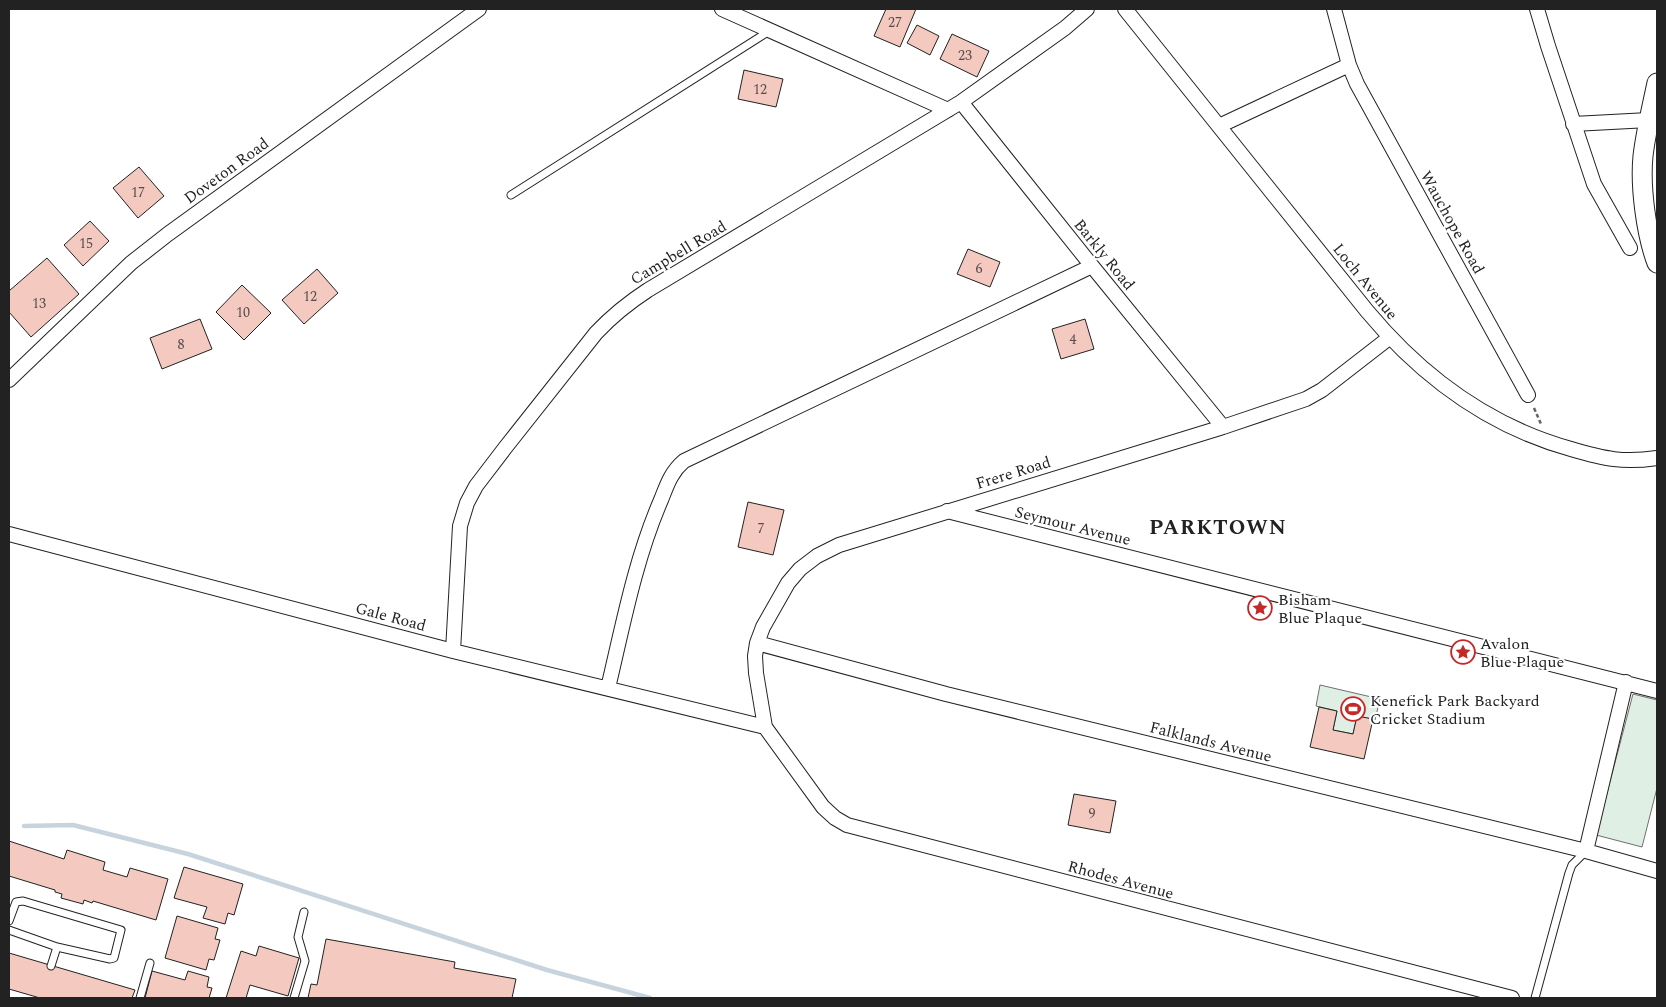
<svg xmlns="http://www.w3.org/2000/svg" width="1666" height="1007" viewBox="0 0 1666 1007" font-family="Spectral,serif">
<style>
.green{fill:#e0efe3;stroke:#6f6f6f}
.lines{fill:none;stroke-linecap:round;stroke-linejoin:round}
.stream{stroke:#c7d3dd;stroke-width:4.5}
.building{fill:#f3c9c0;stroke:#222}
.service-casing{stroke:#222;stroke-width:9}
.minor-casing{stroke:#222;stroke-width:16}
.secondary-casing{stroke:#222;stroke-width:21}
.path{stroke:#646464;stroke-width:2.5;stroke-dasharray:4 2.5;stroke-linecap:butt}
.service{stroke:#fff;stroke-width:7}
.minor{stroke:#fff;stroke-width:14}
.secondary{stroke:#fff;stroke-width:19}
.labels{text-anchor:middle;stroke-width:4;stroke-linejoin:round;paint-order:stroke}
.number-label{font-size:14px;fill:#564c4a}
.street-label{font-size:16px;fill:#222;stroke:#fff}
.poi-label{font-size:16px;fill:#222;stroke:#fff;text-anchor:start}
.district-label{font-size:21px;font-weight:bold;letter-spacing:1px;fill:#222;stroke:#fff}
</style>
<rect width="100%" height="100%" fill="#fff"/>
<!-- green -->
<path class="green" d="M1320,685l60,14 -5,21 -18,-4 -4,18 -20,-4 4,-19 -21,-5z
M1633,694l24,6v88l-15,59 -46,-12z"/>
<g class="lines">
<!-- stream -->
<path class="stream" d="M24,826l49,-1 115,29 359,116 103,28"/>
</g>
<!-- building -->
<path class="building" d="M886,9h30l-16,38 -26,-11z
M917,25l22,11 -9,19 -23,-12z
M952,34l37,17 -12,26 -37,-18z
M744,70l39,9 -7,28 -38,-8z
M139,167l25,29 -26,22 -25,-30z
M90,221l19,20 -26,25 -19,-21z
M968,249l32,13 -10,25 -33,-13z
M47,258l32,36 -48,43 -22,-25v-21z
M317,269l21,24 -34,31 -22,-24z
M242,285l29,28 -27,27 -28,-28z
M200,319l12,30 -50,20 -12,-31z
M1085,319l9,30 -33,10 -9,-30z
M748,502l36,8 -11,45 -35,-8z
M1319,707l18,4 -4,19 20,4 4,-18 16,3 -9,40 -54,-12z
M1074,794l42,7 -6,32 -42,-8z
M9,841l55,18 3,-9 38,12 -2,8 24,7 3,-9 38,11 -12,41 -63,-19 -1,2 -8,-3 -1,4 -22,-6 1,-4 -7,-2v-2l-46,-14z
M184,867l59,17 -9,31 -6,-2 -3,11 -22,-6 4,-11 -33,-9z
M177,916l41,12 -3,11 5,1 -6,20 -5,-1 -3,11 -41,-12z
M326,939l129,23 -1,6 62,11 -4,19h-204l3,-14 6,1z
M259,946l40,12 -11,38 -38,-11 -4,13h-20l15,-47 15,5z
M9,953l126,37 -3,8h-92l-31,-9z
M152,971l33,9 3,-9 21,6 -2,10 5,1 -3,10h-64z"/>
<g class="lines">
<!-- service casing -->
<g class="service-casing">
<path id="service" d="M511,195l260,-165
M9,921l7,-19 7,-1 98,29 -7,28 -4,1 -53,-12 -48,-17
M51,966l6,-19
M140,998l10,-35
M294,998l11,-37 -7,-24 6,-25
M1535,998l34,-125 3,-8 13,-13"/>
</g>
<!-- minor casing -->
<g class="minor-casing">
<path id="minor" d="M722,9l226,101
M1125,9l242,302c55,66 121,115 204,138 34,10 52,14 86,9
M1334,9l15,56 8,19 171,311
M1537,9l11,37 46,138 36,64
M961,102l131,164 131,161
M1573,124l76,-4
M1219,126l130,-61
M1389,338l-67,52 -16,9 -83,28 -384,118 -22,11 -17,13 -12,14 -25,44 -6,16 -2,13 1,17 9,54 58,80 12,11 12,7 665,173
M9,380l122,-117 37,-29 311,-225
M947,511l710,180
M9,534l444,117 312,76
M757,643l189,51 640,157 71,20
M453,651l7,-125 7,-23 9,-17 29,-38 91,-115c16,-17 32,-30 52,-43l313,-188 104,-74 22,-19
M608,688c15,-63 27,-128 53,-188 6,-15 10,-28 23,-39l408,-195
M1586,851l40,-169"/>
</g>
<!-- secondary casing -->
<g class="secondary-casing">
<path id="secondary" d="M1657,83c-5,24 -11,48 -14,73 -3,30 3,78 14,107"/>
</g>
<!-- path -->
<path class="path" d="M1534,408l7,16"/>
<!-- service -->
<use href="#service" class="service"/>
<!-- minor -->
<use href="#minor" class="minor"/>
<!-- secondary -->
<use href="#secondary" class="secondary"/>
</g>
<!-- icons -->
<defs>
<g id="sight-ring" transform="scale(1.25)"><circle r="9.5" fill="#fff" stroke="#c62828" stroke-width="1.5"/><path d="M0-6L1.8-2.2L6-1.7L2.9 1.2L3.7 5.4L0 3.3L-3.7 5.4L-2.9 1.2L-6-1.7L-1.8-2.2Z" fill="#c62828"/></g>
<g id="stadium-ring" transform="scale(1.25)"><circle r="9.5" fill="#fff" stroke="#c62828" stroke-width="1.5"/><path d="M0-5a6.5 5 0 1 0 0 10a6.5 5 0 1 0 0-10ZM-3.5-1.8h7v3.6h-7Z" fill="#c62828"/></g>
</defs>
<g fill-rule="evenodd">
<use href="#sight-ring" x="1260" y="608"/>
<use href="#sight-ring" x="1463" y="652"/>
<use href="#stadium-ring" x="1353" y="709"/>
</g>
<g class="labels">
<!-- number labels -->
<g class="number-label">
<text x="895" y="27">27</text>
<text x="965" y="60">23</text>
<text x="760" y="94">12</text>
<text x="138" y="197">17</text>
<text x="86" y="248">15</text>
<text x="979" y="273">6</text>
<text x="310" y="301">12</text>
<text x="39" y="308">13</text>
<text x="243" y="317">10</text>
<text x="1073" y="344">4</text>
<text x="181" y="349">8</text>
<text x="761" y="533">7</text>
<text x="1092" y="818">9</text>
</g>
<!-- street labels -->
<g class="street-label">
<text transform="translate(226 170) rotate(-36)" y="6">Doveton Road</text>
<text transform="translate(1453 222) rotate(61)" y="6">Wauchope Road</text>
<text transform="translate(678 252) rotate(-31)" y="6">Campbell Road</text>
<text transform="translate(1105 254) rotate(51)" y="6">Barkly Road</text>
<text transform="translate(1366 281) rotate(51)" y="6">Loch Avenue</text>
<text transform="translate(1013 472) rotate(-17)" y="6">Frere Road</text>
<text transform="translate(1073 525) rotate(14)" y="6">Seymour Avenue</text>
<text transform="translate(391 616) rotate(15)" y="6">Gale Road</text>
<text transform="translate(1211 741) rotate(14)" y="6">Falklands Avenue</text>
<text transform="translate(1121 879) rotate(15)" y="6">Rhodes Avenue</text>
</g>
<!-- poi labels -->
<g class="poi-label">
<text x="1278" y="605">Bisham<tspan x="1278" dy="18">Blue Plaque</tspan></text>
<text x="1480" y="649">Avalon<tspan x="1480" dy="18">Blue Plaque</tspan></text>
<text x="1370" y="706">Kenefick Park Backyard<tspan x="1370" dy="18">Cricket Stadium</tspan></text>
</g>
<!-- district labels -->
<g class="district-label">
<text x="1218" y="534">PARKTOWN</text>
</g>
</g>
<!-- border -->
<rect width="1666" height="1007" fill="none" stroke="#222222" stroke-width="20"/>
</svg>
